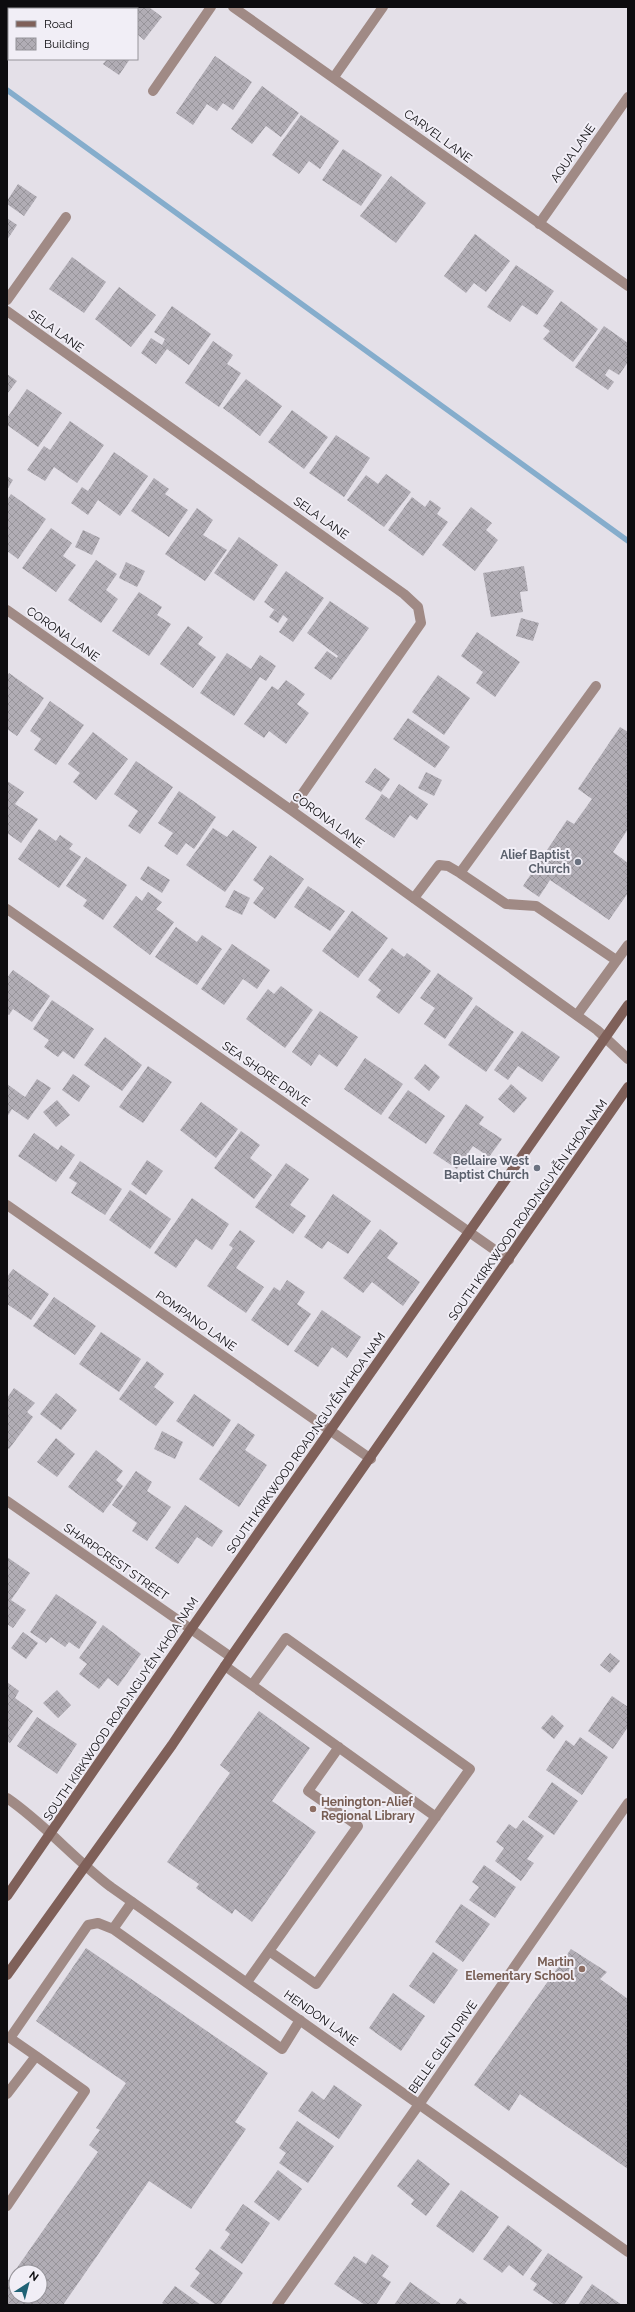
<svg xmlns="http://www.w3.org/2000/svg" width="635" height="2312" viewBox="0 0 635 2312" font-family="Raleway,sans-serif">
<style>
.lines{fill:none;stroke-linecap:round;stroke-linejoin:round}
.stream{stroke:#85adcc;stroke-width:5.5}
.building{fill:url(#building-cross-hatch);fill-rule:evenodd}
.service{stroke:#a08a85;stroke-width:10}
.minor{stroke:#a08a85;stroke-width:10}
.secondary{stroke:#7f6059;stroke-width:10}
.worship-dot{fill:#6b7280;stroke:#f1eef6;stroke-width:1.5}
.education-dot{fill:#8d6e63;stroke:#f1eef6;stroke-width:1.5}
.labels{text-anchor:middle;stroke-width:4;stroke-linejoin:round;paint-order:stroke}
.street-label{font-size:12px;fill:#0d0c0f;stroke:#f1eef6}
.worship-label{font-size:12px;font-weight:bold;fill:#5b616d;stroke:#f1eef6;text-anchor:end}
.education-label{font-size:12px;font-weight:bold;fill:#785e54;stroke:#f1eef6;text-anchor:start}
</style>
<defs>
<pattern id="building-cross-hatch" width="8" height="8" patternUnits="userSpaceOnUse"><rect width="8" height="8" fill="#b1adb5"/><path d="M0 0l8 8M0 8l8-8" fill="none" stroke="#97949a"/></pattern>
</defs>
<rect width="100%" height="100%" fill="#e4e0e8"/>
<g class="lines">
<!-- stream -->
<path class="stream" d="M7,90l621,451"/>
</g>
<!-- building -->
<path class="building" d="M86,7h16l-1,2z
M114,7h35l13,10 -18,23 -7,-6v-25h-25z
M215,56l37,26 -19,28 -10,-7 -6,8 -10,-7 -14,21 -17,-12z
M107,59h23l-11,16 -16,-11z
M262,86l37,27 -18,24 -15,-11 -14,18 -21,-15z
M301,115l38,26 -19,28 -11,-8 -10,13 -27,-19z
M343,149l39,26 -21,31 -39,-26z
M391,176l35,27 -30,40 -36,-27z
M18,184l19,13 -13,19 -17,-12v-3z
M7,218l10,7 -10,15z
M475,234l35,27 -24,31 -12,-9 -8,10 -22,-17z
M72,257l34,25 -22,31 -35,-24z
M516,265l38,26 -17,24 -15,-10 -12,17 -23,-15z
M119,287l37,28 -25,32 -36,-28z
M561,301l37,28 -25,33 -30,-23 7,-8 -7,-5z
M172,306l39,28 -22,31 -22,-16 -11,15 -15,-11 10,-15 11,7 3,-6 -11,-7z
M604,326l24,17v19l-9,13 -10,-6 -4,6 9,7 -6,8 -33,-23z
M213,341l20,14 -6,9 14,9 -22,34 -34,-24z
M7,374l10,7 -10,13z
M246,379l36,27 -22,30 -37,-28z
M27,389l35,24 -24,34 -31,-22v-7z
M292,410l36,27 -24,32 -36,-27z
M70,421l34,24 -27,38 -23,-16 -9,14 -18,-11 17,-24 6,4z
M336,435l34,23 -26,39 -35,-24z
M114,452l34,24 -28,40 -22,-16 -10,15 -17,-12 11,-16 6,4z
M386,474l25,18 -27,35 -37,-27 19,-25 12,9z
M7,476l6,4 -6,10z
M154,478l15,11 -4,5 23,16 -19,27 -38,-26z
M11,494l35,25 -28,40 -11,-8v-51z
M412,497l13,10 5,-7 11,8 -4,6 11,8 -25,34 -35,-26z
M471,507l21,16 -6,7 12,10 -23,31 -33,-26z
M197,508l16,12 -10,15 24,15 -22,31 -40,-27z
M51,528l21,15 -9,13 13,9 -20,27 -34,-24z
M83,530l17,8 -8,17 -17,-8z
M239,537l39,28 -24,36 -40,-28z
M96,560l21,14 -11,16 12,9 -17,24 -33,-23z
M126,562l19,9 -8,16 -18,-9z
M524,566l4,25 -8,1 3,20 -32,5 -8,-44z
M286,571l38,27 -31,44 -14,-10 9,-13 -5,-4 -5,8 -9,-6 5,-7 6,4 -16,-12z
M139,592l23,15 -5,8 14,9 -22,32 -37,-25z
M330,601l39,27 -38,52 -17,-12 13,-17 10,7 1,-2 -31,-23z
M521,618l18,5 -6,18 -17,-5z
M188,626l15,11 -5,7 18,13 -23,31 -33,-24z
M477,632l43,30 -25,35 -19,-14 7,-11 -22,-16z
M227,653l24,16 9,-14 16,11 -10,15 -6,-4 -26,39 -34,-23z
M9,673l35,25 -27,38 -10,-7v-53z
M438,675l32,23 -26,37 -32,-23z
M286,680l19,14 -8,10 12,9 -23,31 -17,-13 -5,7 -20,-14 28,-38 6,4z
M50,701l34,24 -28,40 -22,-15 7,-11 -11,-8z
M408,718l42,29 -15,21 -42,-29z
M620,727l8,5v97l-15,23 15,11v30l-19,27 -59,-40 -11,17 -16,-11 44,-66 7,4 18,-25 -14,-10z
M93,732l35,27 -32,41 -23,-18 7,-9 -12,-9z
M136,761l37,26 -33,47 -12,-8 10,-15 -24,-17z
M375,768l15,11 -9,13 -16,-10z
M426,772l16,8 -8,16 -16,-8z
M7,781l17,11 -9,12 23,15 -17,24 -14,-10z
M399,784l29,20 -11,16 -7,-5 -16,23 -29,-19 17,-25 7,5z
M179,791l37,26 -22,32 -8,-6 -9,12 -13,-9 9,-13 -15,-10z
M213,828l14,9 6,-7 24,17 -32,45 -39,-27z
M39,829l17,12 4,-6 13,9 -4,5 12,8 -22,31 -41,-29z
M270,855l34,24 -29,40 -22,-16 11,-15 -11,-8z
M86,857l41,28 -24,35 -20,-14 4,-6 -21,-14z
M148,866l22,14 -8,13 -22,-14z
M308,886l37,25 -15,20 -36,-24z
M234,890l16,8 -8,17 -17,-8z
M148,892l14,10 -6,7 18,13 -24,33 -37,-28 23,-31 6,5z
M352,911l36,27 -30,40 -36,-27z
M176,927l21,15 5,-7 20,14 -25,36 -42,-28z
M232,944l38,26 -13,19 -14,-10 -19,26 -23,-16z
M392,948l12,9 3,-4 24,18 -32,43 -23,-17 5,-7 -13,-10z
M13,970l37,26 -18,26 -19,-13 -4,6 -2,-1v-36z
M438,973l35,25 -28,41 -21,-15 11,-16 -15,-10z
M281,986l32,24 -28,38 -39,-29 22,-30 6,5z
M52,1000l42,29 -20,30 -11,-8 -5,6 -14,-10 5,-7 -16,-11z
M476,1005l38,27 -28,40 -38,-27z
M320,1011l38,26 -21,30 -18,-13 -8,12 -19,-14z
M522,1031l38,26 -18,25 -24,-16 -10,14 -14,-10z
M105,1037l37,28 -20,26 -38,-26z
M365,1058l38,26 -22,31 -37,-26z
M425,1064l15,13 -11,14 -15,-13z
M148,1066l24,16 -29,41 -24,-16z
M73,1074l17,12 -11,16 -17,-12z
M37,1079l14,9 -23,32 -16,-11 -5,8v-33l18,13z
M511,1084l16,14 -13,15 -16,-14z
M408,1090l37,26 -19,28 -38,-26z
M57,1100l13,15 -14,12 -13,-15z
M201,1102l37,27 -22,29 -36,-28z
M466,1104l18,13 -5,7 23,15 -13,18 -16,-11 -16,23 -24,-16z
M241,1131l19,14 -10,13 22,17 -18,24 -40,-31z
M34,1133l24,17 3,-5 14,10 -19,27 -38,-26z
M147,1160l16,11 -17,24 -15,-11z
M80,1161l42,28 -17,26 -34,-22 6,-10 -8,-5z
M286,1163l23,16 -19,26 16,11 -13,18 -38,-27z
M130,1190l41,29 -21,30 -41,-29z
M333,1194l38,27 -23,33 -20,-13 -6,8 -18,-12z
M192,1198l37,26 -17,26 -16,-11 -20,29 -22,-15z
M380,1229l18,14 -11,15 33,24 -17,24 -31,-24 -9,11 -20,-15z
M240,1230l15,11 -19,27 28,19 -18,26 -39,-27 26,-38 -4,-3z
M13,1269l36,25 -18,26 -24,-16v-27z
M287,1280l18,12 -8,12 14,10 -23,32 -37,-26 23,-33 6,4z
M54,1297l42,29 -21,29 -42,-29z
M322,1310l39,27 -14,21 -15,-11 -14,20 -24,-16z
M101,1332l40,27 -22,33 -40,-28z
M147,1361l17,13 -10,13 20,15 -18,24 -37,-27z
M14,1388l21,15 -8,9 6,5 -24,32 -2,-2v-49z
M56,1393l21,17 -16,20 -21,-16z
M194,1394l37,26 -18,27 -37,-26z
M238,1423l17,12 -10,15 22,15 -28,42 -40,-28z
M162,1431l21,11 -8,17 -21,-10z
M56,1438l19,16 -18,23 -20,-15z
M96,1450l27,21 -7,9 7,6 -20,27 -35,-26z
M136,1471l16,11 -5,9 24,16 -24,34 -15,-10 5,-8 -25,-18z
M185,1505l38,26 -11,16 -15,-10 -19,27 -23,-16z
M7,1557l23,16 -19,27 15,10 -13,18 -6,-4z
M56,1594l41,28 -18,27 -10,-7 -4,5 -14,-10 -5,6 -16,-11z
M103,1625l38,29 -23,32 -10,-8 -9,11 -20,-15 8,-10 -8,-6z
M23,1632l15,11 -12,16 -15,-11z
M610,1653l10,8 -10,12 -10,-8z
M7,1682l12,9 -4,7 18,13 -23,32 -3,-2z
M57,1690l14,15 -13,13 -15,-15z
M612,1696l16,11v20l-15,22 -25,-18z
M259,1711l51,37 -38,53 44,31 -64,90 -17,-13 -3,5 -36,-26 3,-4 -32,-22 63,-89 -10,-8z
M552,1715l12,11 -10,13 -13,-11z
M37,1717l40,27 -20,30 -40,-28z
M580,1737l28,20 -26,38 -36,-25 20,-30 8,6z
M552,1782l26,19 -24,34 -26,-18z
M523,1820l21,16 -17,23 7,4 -13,18 -26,-20 9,-13 -8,-6 13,-18 7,5z
M484,1865l32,22 -21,31 -26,-18 10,-13 -7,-5z
M461,1904l29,20 -27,38 -28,-20z
M86,1948l182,125 -33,49 11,7 -55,80 -42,-28 -86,124h-56v-23l91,-130 -9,-7 11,-15 -4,-2 30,-45 -90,-62zM16,2272h24v24h-24z
M571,1949l36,23 -7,7 28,20v170l-108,-75 -11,17 -35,-26z
M433,1952l25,18 -24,34 -25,-18z
M393,1993l32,23 -24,35 -32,-23z
M334,2085l28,20 -23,34 -41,-28 14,-20 12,9z
M297,2121l37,25 -26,37 -29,-20 7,-10 -7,-5z
M418,2159l32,25 -24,32 -15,-12 3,-4 -17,-14z
M278,2170l24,19 -23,32 -25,-19z
M461,2190l38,27 -26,36 -37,-27z
M243,2204l27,19 -28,41 -22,-16 10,-14 -5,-4z
M508,2225l34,25 -19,26 -14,-11 -7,8 -19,-14z
M210,2249l33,24 -23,32h-4l-26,-19 10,-13 -5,-4z
M548,2253l35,24 -19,28h-9l-22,-15 4,-6 -7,-5z
M372,2254l17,12 -7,10 9,6 -15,23h-11l-31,-21 20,-28 12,8z
M410,2282l32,23h-48z
M592,2284l30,21h-44z
M175,2286l26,19h-36l-3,-2z
M460,2298l9,7h-14z"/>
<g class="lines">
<!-- service -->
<path class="service" d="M596,686l-136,187 46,31 30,2 80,54
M414,898l25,-33 9,1 12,7
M577,1015l51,-70
M225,1666l211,151
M252,1685l34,-47 184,131 -154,215 -47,-33
M113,1929l19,-27
M247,1982l111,-156 -50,-35 31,-44
M7,2094l29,-38 -26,-18 78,-113 10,-2 15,6 169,120 18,-29
M7,2206l78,-115 -49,-35"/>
<!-- minor -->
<path class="minor" d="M233,7l395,279
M334,77l49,-70
M153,91l58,-84
M539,224l89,-127
M7,300l59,-83
M7,311l397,283 14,13 3,16 -130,187
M7,610l284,200 306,220 31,29
M7,909l502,351
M7,1205l364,254
M7,1501l224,156
M7,1798c38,26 67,61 104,89l517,365
M277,2305l143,-202 208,-300"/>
<!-- secondary -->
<path class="secondary" d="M7,1896l184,-267 437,-624
M7,1975l165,-230 59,-88 397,-570"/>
</g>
<!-- markers -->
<g class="worship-dot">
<circle cx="578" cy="862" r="4"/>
<circle cx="537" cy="1168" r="4"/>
</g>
<g class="education-dot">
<circle cx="313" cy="1809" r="4"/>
<circle cx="582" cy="1969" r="4"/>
</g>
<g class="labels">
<!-- street labels -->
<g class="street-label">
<text transform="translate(438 136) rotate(36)" y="4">CARVEL LANE</text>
<text transform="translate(573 153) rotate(-55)" y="4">AQUA LANE</text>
<text transform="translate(56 331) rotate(35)" y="4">SELA LANE</text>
<text transform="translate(321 518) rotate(35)" y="4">SELA LANE</text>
<text transform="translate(63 634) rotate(35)" y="4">CORONA LANE</text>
<text transform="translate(328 820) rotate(36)" y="4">CORONA LANE</text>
<text transform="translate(266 1074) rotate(35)" y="4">SEA SHORE DRIVE</text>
<text transform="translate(528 1210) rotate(-55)" y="4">SOUTH KIRKWOOD ROAD;NGUYỄN KHOA NAM</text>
<text transform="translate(196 1321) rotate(35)" y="4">POMPANO LANE</text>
<text transform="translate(306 1443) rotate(-55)" y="4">SOUTH KIRKWOOD ROAD;NGUYỄN KHOA NAM</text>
<text transform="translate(116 1562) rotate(35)" y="4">SHARPCREST STREET</text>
<text transform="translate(121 1709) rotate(-56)" y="4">SOUTH KIRKWOOD ROAD;NGUYỄN KHOA NAM</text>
<text transform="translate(321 2018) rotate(35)" y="4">HENDON LANE</text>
<text transform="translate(443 2047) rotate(-55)" y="4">BELLE GLEN DRIVE</text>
</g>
<!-- worship labels -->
<g class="worship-label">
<text x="570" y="859">Alief Baptist<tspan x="570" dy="14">Church</tspan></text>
<text x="529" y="1165">Bellaire West<tspan x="529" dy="14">Baptist Church</tspan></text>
</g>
<!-- education labels -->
<g class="education-label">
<text x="321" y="1806">Henington-Alief<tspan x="321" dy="14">Regional Library</tspan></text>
<text x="574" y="1966" text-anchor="end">Martin<tspan x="574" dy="14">Elementary School</tspan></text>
</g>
</g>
<!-- border -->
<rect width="635" height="2312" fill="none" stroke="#0d0c0f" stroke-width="16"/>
<!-- legend -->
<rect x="8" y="8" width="130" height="52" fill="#f1eef6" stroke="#96949a"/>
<rect x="16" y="21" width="20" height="6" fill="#7f6059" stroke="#96949a"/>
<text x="44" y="28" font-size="12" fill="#0d0c0f">Road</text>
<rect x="16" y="38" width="20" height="12" fill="url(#building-cross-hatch)" stroke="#96949a"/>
<text x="44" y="48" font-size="12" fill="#0d0c0f">Building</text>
<!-- north arrow -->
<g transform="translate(28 2284) rotate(36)"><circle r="19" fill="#f1eef6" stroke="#96949a"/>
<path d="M0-3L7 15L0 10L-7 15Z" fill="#1f6275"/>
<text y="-6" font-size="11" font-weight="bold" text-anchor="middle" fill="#0d0c0f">N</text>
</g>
</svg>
